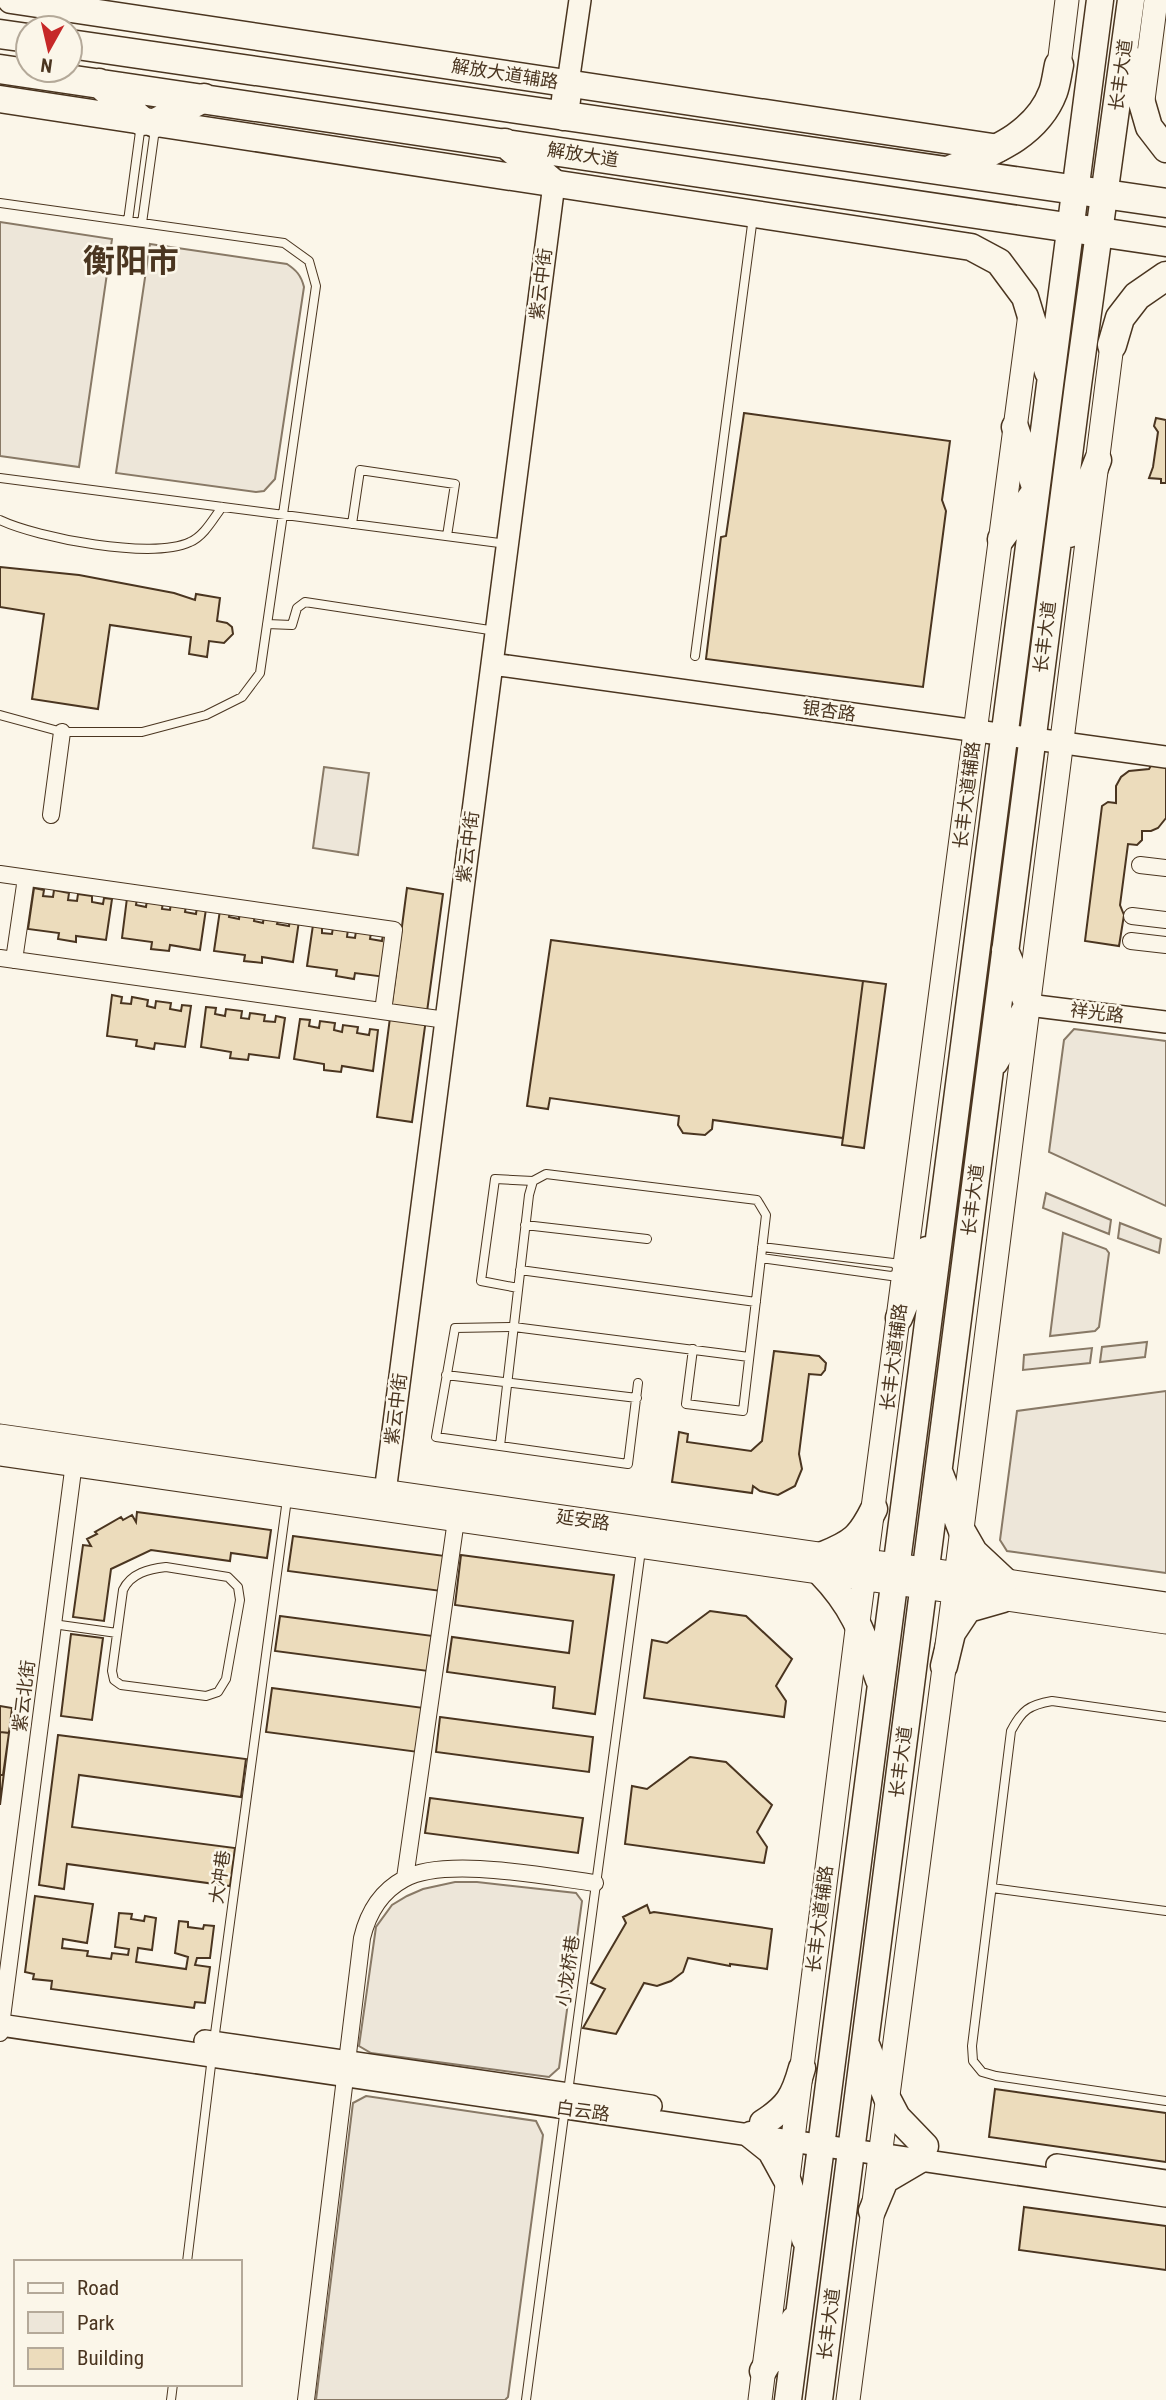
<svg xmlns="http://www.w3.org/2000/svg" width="1166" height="2400" viewBox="0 0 1166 2400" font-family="'Roboto Condensed','Noto Sans SC',sans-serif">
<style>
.green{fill:#ede6d9;stroke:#887966;stroke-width:2}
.building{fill:#ecdcbc;stroke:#4a3520;stroke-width:2}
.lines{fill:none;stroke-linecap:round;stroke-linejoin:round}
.service-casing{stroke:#4a3520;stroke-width:10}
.minor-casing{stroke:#4a3520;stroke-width:18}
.tertiary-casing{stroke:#4a3520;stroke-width:24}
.secondary-casing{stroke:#4a3520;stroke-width:25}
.primary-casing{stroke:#4a3520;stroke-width:29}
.trunk-casing{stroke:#4a3520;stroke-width:31}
.service{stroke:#fbf6e9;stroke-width:8}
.minor{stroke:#fbf6e9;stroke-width:16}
.tertiary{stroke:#fbf6e9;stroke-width:21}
.secondary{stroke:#fbf6e9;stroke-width:23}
.primary{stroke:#fbf6e9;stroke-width:26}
.trunk{stroke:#fbf6e9;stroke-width:28}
.labels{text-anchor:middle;stroke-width:5;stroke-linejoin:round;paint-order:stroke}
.street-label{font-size:18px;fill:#4a3520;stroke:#fbf6e9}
.town-label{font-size:32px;font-weight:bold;fill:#4a3520;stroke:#fbf6e9}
</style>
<rect width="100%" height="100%" fill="#fbf6e9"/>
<!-- green -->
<path class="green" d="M0,222l112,17 -33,228 -79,-11z
M150,244l137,20c9,6 14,11 17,23l-29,192 -11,12 -8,1 -140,-19z
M324,767l45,6 -11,82 -45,-7z
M1074,1029l92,12v165l-117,-54 15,-112z
M1046,1193l65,27 -2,14 -66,-26z
M1120,1223l41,16 -2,14 -41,-15z
M1063,1233l43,16 3,4 -10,74 -4,4 -45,5z
M1147,1342l-2,15 -45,5 2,-15z
M1092,1348l-2,15 -67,7 1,-15z
M1166,1391v182l-159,-22 -7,-11 17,-129z
M455,1882h22l99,11 6,8 -23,167 -10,9 -178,-24 -12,-7 17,-119 16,-22 15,-9 16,-7z
M366,2096l170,25 7,14 -35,262 -3,3h-189l37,-297z"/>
<!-- building -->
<path class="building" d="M744,413l206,28 -8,59 4,11 -23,176 -217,-28 15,-122 5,-1z
M1156,418l10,2v63h-5v-4l-12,-1 4,-11 5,-35 -4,-6z
M0,567l79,8 95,18 21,7 1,-6 24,4 -3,23 10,2 5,4 1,7 -9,9 -15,-2 -2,16 -18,-3 2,-17 -81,-12 -12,84 -66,-10 12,-85 -44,-7z
M1152,764l14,1v53l-8,10 -7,3h-9v9l-5,5 -9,-1 -8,61 4,10 -5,31 -34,-5 17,-135 6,-4 8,1v-17l5,-9 8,-6 20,-2z
M34,888l10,2 -1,6 10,1 1,-7 15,3 -1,7 9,1 1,-7 14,2v6l11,2 1,-6 8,1 -6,41 -30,-4v6l-18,-3 1,-6 -31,-4z
M407,888l36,6 -31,228 -35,-5z
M127,898l10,1 -1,6 10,2 1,-7 16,2 -1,7 8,1 1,-7 15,3 -1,6 11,2 1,-7 9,2 -6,41 -30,-5 -1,6 -18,-2 1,-7 -30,-4z
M220,910l10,1 -1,6 10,2 1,-7 15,2 -1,7 9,2 1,-7 15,2 -2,6 12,2 1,-6 9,1 -6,41 -31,-5v6l-18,-2 1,-6 -31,-4z
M313,925l9,2v6l10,1 1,-7 15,2 -1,8 8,1 1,-7 15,2 -1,6 12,2 1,-6 8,1 -6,41 -30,-4 -1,6 -18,-3 1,-6 -30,-4z
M551,940l312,41 -20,157 -130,-18 -1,9 -7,6 -22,-2 -5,-8 1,-9 -129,-18 -2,11 -21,-3z
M863,981l23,3 -22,164 -22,-3z
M112,995l10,2 -1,6 10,1 1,-7 16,3 -1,6 8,2 1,-7 15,2 -1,6 11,2 1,-6 9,1 -6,41 -30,-4 -1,6 -18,-3 1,-6 -30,-4z
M206,1007l10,1 -1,6 10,2 1,-7 16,2 -1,7 8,1 1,-6 15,2 -1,6 11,1 1,-6 9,2 -6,40 -30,-4 -1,6 -18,-2 1,-6 -30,-5z
M300,1019l10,1 -1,6 10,2 1,-7 15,2 -1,7 8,2 1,-7 15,2 -1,6 12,2 1,-6 8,1 -5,41 -31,-5 -1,6 -17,-2v-6l-30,-5z
M774,1351l45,5 7,7 -1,7 -4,5 -12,-1 -10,80 3,15 -7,17 -17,9 -18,-4 -7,-5 -1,7 -80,-11 7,-50 9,2 -1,8 64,9 11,-10z
M137,1512l134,18 -4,28 -36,-5 -1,8 -79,-11 -40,19 -7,52 -31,-4 10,-72 8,1 -4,-7 10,-5 -2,-2 26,-15 2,3 9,-5 4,7z
M293,1536l152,20 -4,35 -153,-20z
M461,1555l153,20 -19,139 -42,-6 2,-21 -108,-15 5,-35 117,16 4,-32 -118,-16z
M710,1611l36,5 46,43 -16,27 10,15 -2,16 -140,-19 8,-58 15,3z
M280,1616l153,20 -5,35 -153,-20z
M71,1634l32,4 -11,82 -31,-4z
M272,1688l152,20 -6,44 -152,-20z
M0,1706l12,2 -12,97z
M440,1717l153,20 -4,35 -153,-20z
M0,1732l9,1 -6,42h-3z
M58,1735l188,24 -5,38 -162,-22 -7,52 163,21 -5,38 -163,-22 -3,25 -25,-4z
M690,1757l36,5 46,43 -15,27 10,15 -3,16 -139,-19 7,-58 15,3z
M430,1798l153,20 -5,35 -153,-20z
M35,1896l58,8 -6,39 -24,-4 -1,9 26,3 -1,5 24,3 1,-6 16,2 1,-6 -14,-2 4,-34 13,1 -1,5 13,2 1,-5 11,2 -4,32 -14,-2 -2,14 50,7 2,-12 -13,-4 4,-32 9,1v5l15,2 1,-4 10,1 -4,32h-13l-2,7 15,2 -5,36 -10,-1 -1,6 -143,-19 1,-8 -19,-2 1,-5 -9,-2z
M647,1905l3,8 4,-1 118,17 -5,40 -37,-5v2l-42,-8 -5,14 -12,9 -14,5 -13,-3 -28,51 -33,-6 22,-39 -14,-6 35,-60 -3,-6z
M995,2089l171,24v49l-177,-25z
M1024,2207l142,19v44l-147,-20z"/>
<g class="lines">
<!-- service casing -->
<g class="service-casing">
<path id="service" d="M0,203l284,40 25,18 7,25 -56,387 -18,24 -36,18 -64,17h-80l-62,-17
M128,221l13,-97
M142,223l13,-94
M0,478l507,66
M0,520c38,18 152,40 190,22 14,-6 23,-23 32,-35
M352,524l8,-54 95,14 -8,52
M267,624l25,1 5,-17 8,-6 191,29
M695,656l58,-439
M525,1225l122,14
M762,1247l131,16 7,5
M761,1258l130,18 9,-3
M520,1270l236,32
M518,1288l-37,-7 14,-102 38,2
M446,1375l191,23
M638,1383l-10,81 -192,-27 19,-109 59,-1 235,30
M500,1446l29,-251 4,-14 13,-7 211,26 9,15 -23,196 -57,-7 7,-55
M166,1567l62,10 10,10 2,13 -14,79 -8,13 -12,4 -85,-11 -7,-5 -2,-9 11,-81c8,-17 26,-21 43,-23z
M53,1624l64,9
M1166,1717l-114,-16c-23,4 -30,9 -41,30l-39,315 1,15 9,11 14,4 170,25
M992,1888l174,23
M214,2041l73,-542
M568,2092l73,-542
M187,2262l25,-205
M171,2400l2,-16
M526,2400l39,-292"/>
</g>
<!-- minor casing -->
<g class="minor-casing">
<path id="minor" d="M51,815l11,-83
M1140,865l26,3
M0,874l394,56 -11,81
M1132,916l34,4
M1131,941l35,4
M0,958l446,62
M14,960l12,-82
M405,1878l51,-358
M0,2033l75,-578
M306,2400l56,-462c6,-25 18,-46 42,-59 41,-23 144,-2 191,4"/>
</g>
<!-- tertiary casing -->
<g class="tertiary-casing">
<path id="tertiary" d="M568,83l12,-83
M492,664l674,93
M1028,1005l138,17
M383,1508l171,-1324
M0,2025l1166,171
M205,2041l446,65
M1057,2165l109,16"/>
</g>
<!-- secondary casing -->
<g class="secondary-casing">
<path id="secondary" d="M1059,65l8,-65
M1143,100l13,-100
M0,1436l1166,168
M0,1454l1166,168
M760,2400l98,-778 172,-1308
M848,2400l106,-808 158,-1247"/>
</g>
<!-- primary casing -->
<g class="primary-casing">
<path id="primary" d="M11,0l988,148
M1129,58l20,69 17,22
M0,99l971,148 28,15 26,35 23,75
M1069,534l29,-74
M1001,539l35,-49 -21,-63
M995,1062l33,-57 -23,-55
M899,1318l28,-68
M940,1474l22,57 12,21 31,29
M823,1555c30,-12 37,-18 51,-46
M821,1573c34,35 42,62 58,107
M944,1666l8,-33 16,-24 35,-10
M867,2047l20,51 10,19 28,29
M763,2123c25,-16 31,-26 39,-55
M751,2135l20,16 17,31 17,57
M872,2211l13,-31 34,-20
M763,2371l31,-51
M788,2400l312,-2400
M819,2400l259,-2015 53,-385"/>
</g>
<!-- trunk casing -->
<g class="trunk-casing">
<path id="trunk" d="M0,34l28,4
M70,44l1096,159
M0,69l1166,173
M99,83l43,38
M564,116l4,-33
M155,123l49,-25
M505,143l49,41
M948,171c40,-18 88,-34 105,-79 3,-8 4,-18 6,-27
M1112,345l8,-27 17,-22 29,-20"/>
</g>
<!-- service -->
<use href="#service" class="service"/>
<!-- minor -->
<use href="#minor" class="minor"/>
<!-- tertiary -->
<use href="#tertiary" class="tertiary"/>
<!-- secondary -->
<use href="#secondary" class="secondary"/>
<!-- primary -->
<use href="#primary" class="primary"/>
<!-- trunk -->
<use href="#trunk" class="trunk"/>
</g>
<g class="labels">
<!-- street labels -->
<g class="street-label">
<text transform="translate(505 74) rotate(9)" y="6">解放大道辅路</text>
<text transform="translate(1121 75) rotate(-82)" y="6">长丰大道</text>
<text transform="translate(583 155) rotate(9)" y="6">解放大道</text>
<text transform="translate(541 284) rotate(-83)" y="6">紫云中街</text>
<text transform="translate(1045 637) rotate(-83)" y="6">长丰大道</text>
<text transform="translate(829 711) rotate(8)" y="6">银杏路</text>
<text transform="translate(967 795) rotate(-83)" y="6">长丰大道辅路</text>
<text transform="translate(468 847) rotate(-83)" y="6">紫云中街</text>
<text transform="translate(1097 1013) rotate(7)" y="6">祥光路</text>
<text transform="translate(973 1200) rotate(-83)" y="6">长丰大道</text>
<text transform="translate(894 1357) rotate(-83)" y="6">长丰大道辅路</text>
<text transform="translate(396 1409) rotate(-83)" y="6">紫云中街</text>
<text transform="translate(583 1520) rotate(8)" y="6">延安路</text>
<text transform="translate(24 1696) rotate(-83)" y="6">紫云北街</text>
<text transform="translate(901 1762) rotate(-83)" y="6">长丰大道</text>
<text transform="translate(220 1877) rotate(-82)" y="6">大冲巷</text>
<text transform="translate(820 1919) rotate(-83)" y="6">长丰大道辅路</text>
<text transform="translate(568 1971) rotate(-82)" y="6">小龙桥巷</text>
<text transform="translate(583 2111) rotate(8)" y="6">白云路</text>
<text transform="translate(829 2324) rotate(-83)" y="6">长丰大道</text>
</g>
<!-- town labels -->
<g class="town-label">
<text x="131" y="272">衡阳市</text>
</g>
</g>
<!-- legend -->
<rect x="14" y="2260" width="228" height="126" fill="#fbf6e9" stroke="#b4a999" stroke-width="2"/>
<rect x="28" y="2283" width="35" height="10" fill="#fbf6e9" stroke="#b4a999" stroke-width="2"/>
<text x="77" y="2295" font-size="21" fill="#4a3520">Road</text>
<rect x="28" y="2312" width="35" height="21" fill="#ede6d9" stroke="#b4a999" stroke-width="2"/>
<text x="77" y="2330" font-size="21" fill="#4a3520">Park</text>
<rect x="28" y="2348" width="35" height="21" fill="#ecdcbc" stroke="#b4a999" stroke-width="2"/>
<text x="77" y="2365" font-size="21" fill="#4a3520">Building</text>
<!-- north arrow -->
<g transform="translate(49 49) rotate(188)"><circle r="33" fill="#fbf6e9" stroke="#b4a999" stroke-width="2"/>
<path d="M0-5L12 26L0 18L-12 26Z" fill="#c62828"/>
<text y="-10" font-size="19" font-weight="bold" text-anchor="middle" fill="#4a3520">N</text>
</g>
</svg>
